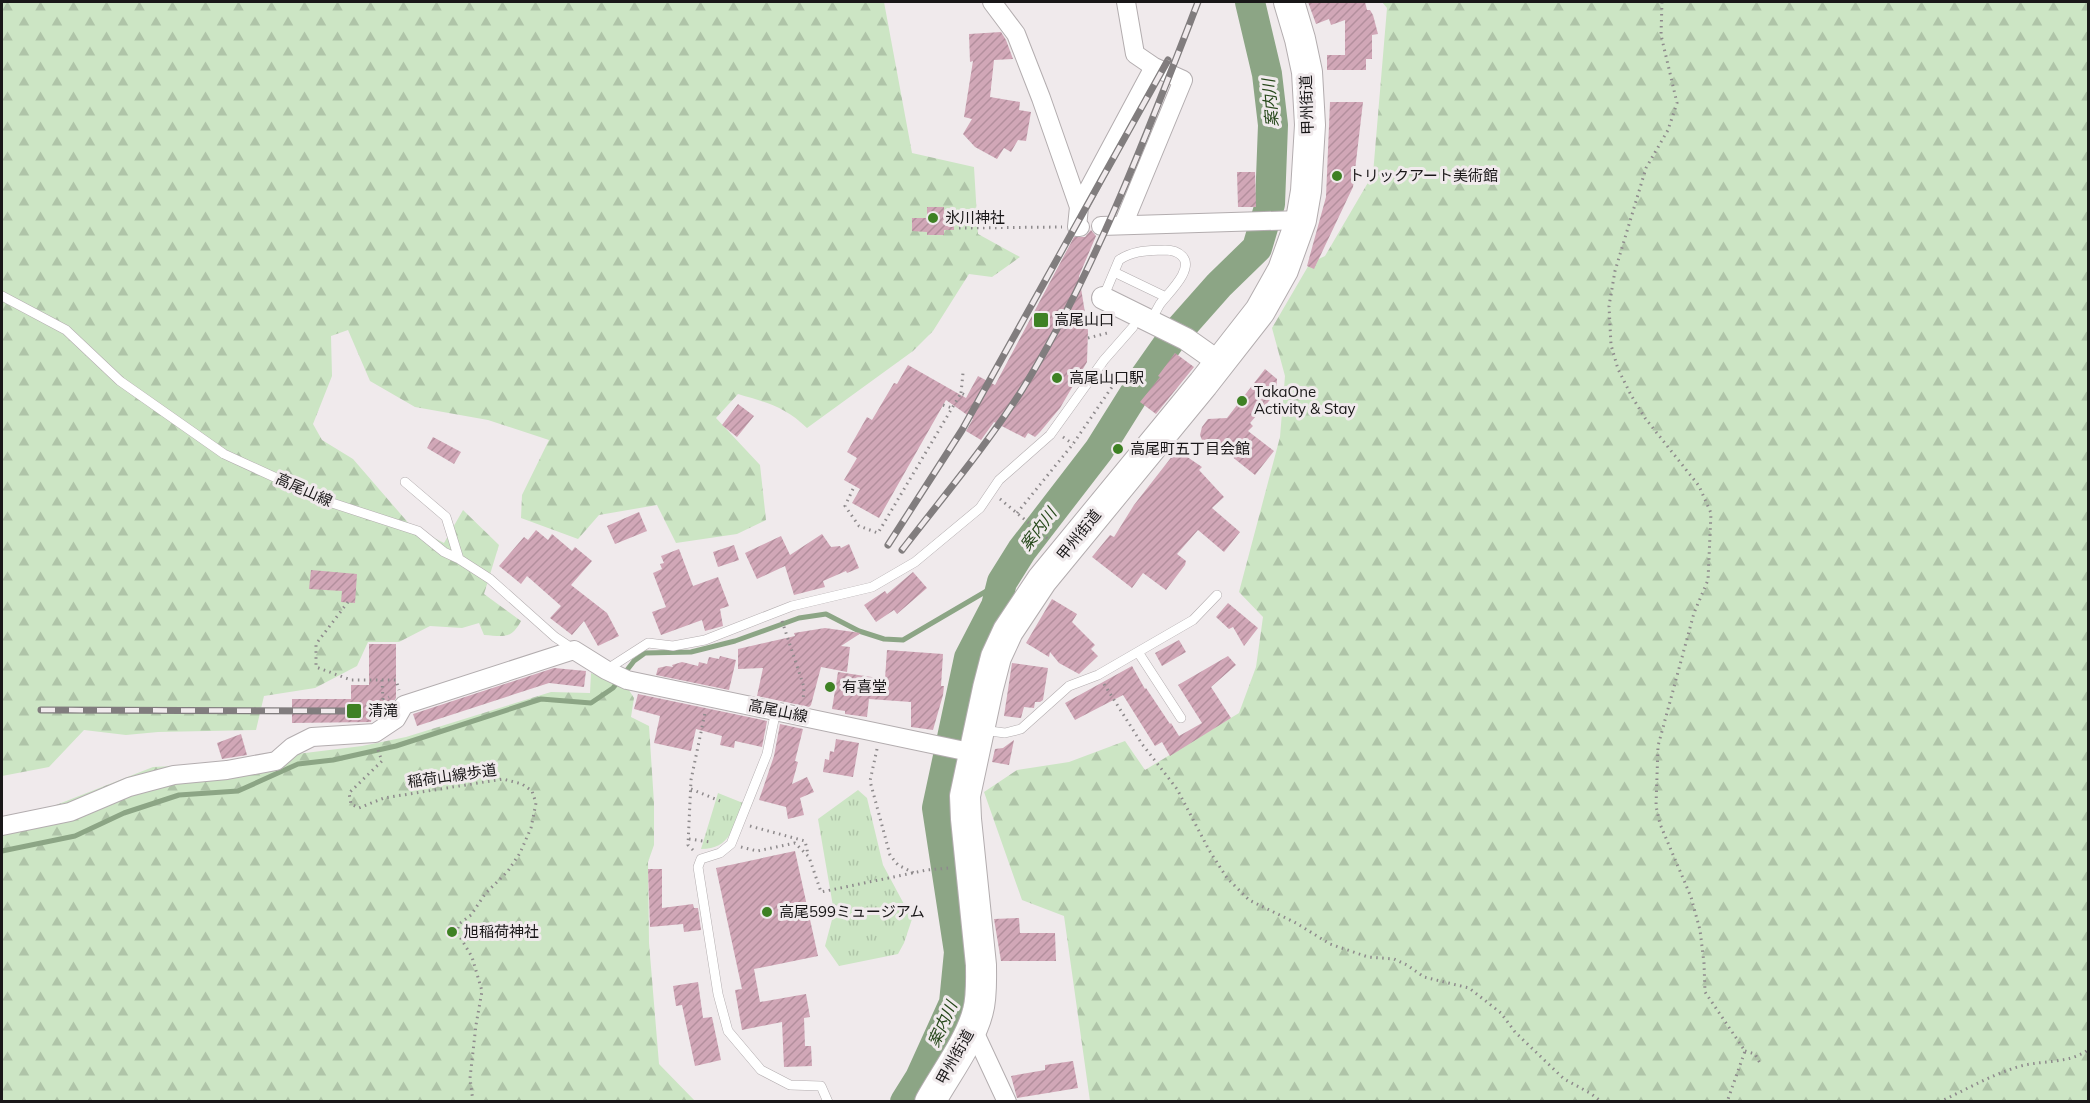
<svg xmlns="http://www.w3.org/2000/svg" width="2090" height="1103" viewBox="0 0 2090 1103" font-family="Mulish,'Noto Sans JP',sans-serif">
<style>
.grass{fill:url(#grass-tufts)}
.forest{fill:url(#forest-firs)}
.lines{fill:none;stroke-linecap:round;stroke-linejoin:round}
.stream{stroke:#8ca585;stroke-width:5}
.river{stroke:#8ca585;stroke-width:30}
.building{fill:url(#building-hatch)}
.service-casing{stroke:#b3adaf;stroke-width:10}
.minor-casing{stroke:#b3adaf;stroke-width:20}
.tertiary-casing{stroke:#b3adaf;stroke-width:24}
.trunk-casing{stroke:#b3adaf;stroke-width:32}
.path{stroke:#8e8a8c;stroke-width:3;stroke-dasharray:1.5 4.5;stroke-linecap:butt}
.service{stroke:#fff;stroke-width:9}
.minor{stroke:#fff;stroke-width:18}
.tertiary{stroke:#fff;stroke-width:22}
.trunk{stroke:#fff;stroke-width:30}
.rail-casing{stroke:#817d7e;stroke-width:7}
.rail{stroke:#f0eaec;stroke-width:4.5;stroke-dasharray:14;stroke-linecap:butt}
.poi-dot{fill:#3e8124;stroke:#f0eaec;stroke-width:2}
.labels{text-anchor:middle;stroke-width:6;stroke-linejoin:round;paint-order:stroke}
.street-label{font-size:15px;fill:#191718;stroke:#f0eaec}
.poi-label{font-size:15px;fill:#191718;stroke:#f0eaec;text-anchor:start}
.water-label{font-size:16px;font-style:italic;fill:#254719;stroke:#f0eaec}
</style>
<defs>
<pattern id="grass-tufts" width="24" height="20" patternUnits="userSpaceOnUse" patternTransform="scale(1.5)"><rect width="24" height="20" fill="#cce5c4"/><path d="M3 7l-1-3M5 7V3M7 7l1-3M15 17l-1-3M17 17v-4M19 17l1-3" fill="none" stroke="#afc4a8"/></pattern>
<pattern id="forest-firs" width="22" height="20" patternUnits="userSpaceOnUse" patternTransform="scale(1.5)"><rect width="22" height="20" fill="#cce5c4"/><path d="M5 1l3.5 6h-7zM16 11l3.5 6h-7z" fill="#afc4a8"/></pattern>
<pattern id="building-hatch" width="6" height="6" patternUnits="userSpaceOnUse" patternTransform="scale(1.5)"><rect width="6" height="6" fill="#d1a7b7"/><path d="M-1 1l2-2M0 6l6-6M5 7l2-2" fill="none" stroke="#b38f9d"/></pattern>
</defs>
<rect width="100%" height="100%" fill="#f0eaec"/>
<!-- grass -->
<path class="grass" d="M858,790l9,8 16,67 29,54 -8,24 -6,11 -59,12 -14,-20 9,-34 -16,-93z
M718,793l25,10c-10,24 -12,46 -42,46z"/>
<!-- forest -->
<path class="forest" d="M2,2h882l28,151 62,14 4,67 42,23 -28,20 -23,-3 -36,57 -20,20 -106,77c-23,-22 -39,-25 -69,-34l-22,24 44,47 6,55 -29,14 -61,9 -19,-38 -58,10 -21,24 -57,-21 1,-23 27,-55 -61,-20 -73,-13 -45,-26 -22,-51 -17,6 1,40 -19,48 9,16 31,19 58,67 33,17 19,-33 36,35 -15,49 37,27c-10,19 -18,15 -37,14l-5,-12 -17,5 -32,-2 -31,16h-31l-11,24 -42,22 -51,8 -8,34 -98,2 -32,3 -42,-5 -35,37 -47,9z
M1382,2h706v1099h-998l-26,-185 -42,-16 -38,-108 33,-22 52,-8 56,-21 20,29 94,-57 17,-46 7,-50 -24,-25 41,-155 5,-61 -13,-48 38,-65 15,-7 48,-82 14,-166z
M591,673l36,14 7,11 -3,19 18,9 5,77v42l-6,17 1,81 10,121 36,37 -693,1v-280l49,-15 102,-40 62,-3 147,-18 44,-9 145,-45 39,1z"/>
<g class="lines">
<!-- stream -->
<path class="stream" d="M2,851l73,-15 49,-23 55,-18 59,-4 60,-27 35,-4 63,-14 145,-47 50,4 22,-15 21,-27 11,-8 46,-1 44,-11 64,-23 27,-4 33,17 25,8 19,1 99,-58"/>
<!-- river -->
<path class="river" d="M905,1102l15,-24 34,-75 5,-51 -22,-144 32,-150 27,-52 6,-24 20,-32 77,-100 47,-75 26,-37 47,-53 38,-37 13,-44 3,-79 -6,-51 -17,-72"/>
</g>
<!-- building -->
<path class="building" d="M1308,2h57l2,8h3l3,5 5,19 -6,1v24h-6v11h-39v-15h18v-35l-14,5 -2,-6 -13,5z
M1001,32l5,8 7,19 -19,1 -4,37 30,5 -1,8 12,2 -5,29 -8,-1 -7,12 -7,-4 -7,11 -22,-12 -12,-13 9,-15 -8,-2 9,-56 -3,1 -1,-28z
M1330,102h33l-10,85 -39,82 -7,-3 19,-69z
M1237,172h18l1,35h-18z
M927,207h17v4h4v6h6v13h-10v5h-17v-3l-15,-1v-13h15z
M1091,230l5,6 -17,40 9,55 -1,31 -27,46 -20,24 -5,5 -7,-4 -3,5 -31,-16 -13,18 -15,-9 7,-12 -27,-19 -67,118 -27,-15 8,-14 -16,-9 13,-22 -10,-6 20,-35 5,3 22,-37 3,1 11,-19 58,33 12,-22 17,9 79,-148h11z
M1175,353l19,14 -38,47 -16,-12 20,-25 -2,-1z
M1265,369l12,10 -1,14 -26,30 3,3 -5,5 26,20 -19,24 -34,-27h-16l-5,-13 2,-8 6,-8 19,-1z
M738,404l16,12 -17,21 -15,-12z
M433,437l28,15 -7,12 -27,-16z
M1177,450l25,17 -3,3 25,27 -12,11 28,24 -16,20 -26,-22 -21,24 9,7 -1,4 -19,25 -23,-17 -11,15 -40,-31 18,-22 4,2 20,-32z
M639,512l8,19 -32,13 -8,-18z
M536,530l12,10 4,-6 20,17 3,-4 17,14 -21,24 36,28 12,23 -21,10 -14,-25 -12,14 -22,-17 11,-12 -34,-30 -6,8 -22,-18 25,-29 4,3z
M822,534l9,13 9,-1 1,2 8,-4 10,24 -12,5 -1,-2 -23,10 2,6 -31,8 -9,-29 -28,13 -12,-26 36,-17 9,19z
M734,545l5,15 -21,7 -5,-15z
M679,549l14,37 25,-9 11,29 -9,3 3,17 -18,5 -3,-11 -41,15 -9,-23 14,-5 -13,-34 9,-4 -2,-5 4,-1 -3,-7z
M311,570l46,4 -2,29 -14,-1 1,-11 -33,-2z
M913,572l14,16 -30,26 -3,-4 -18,12 -12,-17 21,-14 2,3z
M1052,599l25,15 -5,8 23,23 -4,4 7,7 -19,18 -20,-11 -9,-11 -1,5 -23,-14z
M1228,603l30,25 -14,18 -11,-19 -4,2 -13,-12z
M825,628l36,5 -20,13 9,1 -3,25 -26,-5 -10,38 -2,2 -52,-11 6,-28 -25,1v-20l57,-13 -1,-3z
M1179,640l7,12 -24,14 -7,-13z
M369,644h27v54l-8,12 -15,1 -2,11 -79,1v-24h59v-14h18z
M887,650l56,4 -2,32h3l-1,9 -10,35 -22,-3v-25l-42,-3 -2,18 -22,-3v-3l-13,-2 6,-37 47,7z
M720,656l16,4 -7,30 -73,-15 2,-7 9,-2 6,1 -1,-2 10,-3 16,4 1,-4 8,2 2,-7 10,2z
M1228,656l8,9 -25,22 20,31 -61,38 -8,-14 -7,4 -32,-51 -48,25 -10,-17 67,-37 13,23 1,-1 24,36 1,-1 8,13 23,-13 -24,-38z
M1012,663l36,5 -5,32 -3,2h-5l-1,6 -10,-1 -3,11 -17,-2z
M554,668l32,3 -2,16 -35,-4 -132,43 -4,-12z
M638,694l129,27 -5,26 -27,-6 -1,7 -14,-3 2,-9 -26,-7 -5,22 -37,-8 6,-27 -26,-7z
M780,724l23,5 -8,32 3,1 -6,22 15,-7 7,15 -14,6 4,17 -16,4 -2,-12 -27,-7 15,-44z
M241,734l6,21 -25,4 -5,-16z
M836,739l23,4 -6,34 -30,-5 2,-13 4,1 1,-9 4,1z
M1014,740l-5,25 -17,-3 3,-13 8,-1z
M795,851l23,105 -64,13 6,33 46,-8 4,23 -6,1 1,28h6l1,20 -28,1 -2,-45 -40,8 -7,-40 7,-1 -26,-121z
M648,869h14v39l31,-4 1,4h4l3,22 -17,2 -1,-8 -33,3z
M1019,918l1,15h35l1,28h-55l-7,-42z
M698,982l5,36 9,-1 9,43 -26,6 -13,-61 -6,1 -3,-20z
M1073,1061l5,27 -61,10 -6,-22 34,-6v-5z"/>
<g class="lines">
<!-- service casing -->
<g class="service-casing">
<path id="service" d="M1114,272l52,25
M2,296l64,34 54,51 104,73 105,48 89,29 26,21 15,7 31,20 65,58 18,12
M1103,298l16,-38c15,-10 29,-9 46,-10 7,0 12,1 17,6 13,13 -14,37 -22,48 -3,5 -6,11 -9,17
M405,482l41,35 13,42
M1138,652l43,66
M606,670l42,-27 25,3 32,-6 87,-34 80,-19 43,-25 65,-54 19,-28 51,-45 54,-75 29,-33
M776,710l-9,44 -36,90 -11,9 -19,6 -3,8 20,127 10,37 33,39 29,15 31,1 7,16
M982,730l23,3 16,-4 48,-43 29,-11 95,-55 24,-25"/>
</g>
<!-- minor casing -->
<g class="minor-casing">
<path id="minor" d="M992,2l24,32 25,64 38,109 -2,20h3
M1126,2l9,52 19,13
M1079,207l75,-140 29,13 -60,145
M1101,226l200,-6
M2,826l68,-14 59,-25 45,-12 53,-5 49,-9 16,-14 20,-10 63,-4 21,-14 8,-14 170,-55 32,20 21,10 333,70
M972,1027l35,75"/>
</g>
<!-- tertiary casing -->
<g class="tertiary-casing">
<path id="tertiary" d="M1103,298l83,41 34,24"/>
</g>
<!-- trunk casing -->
<g class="trunk-casing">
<path id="trunk" d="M930,1102c15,-27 41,-62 48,-91 4,-15 3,-31 3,-46l-15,-146 -1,-23 23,-108 8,-31 12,-26 34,-51 161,-196 57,-73 23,-41 18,-50 5,-29 4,-66 -3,-53 -7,-33 -11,-37"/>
</g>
<!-- path -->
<path class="path" d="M1662,2l-1,33 16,68 -9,27 -22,38 -31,103 -6,35 2,39 7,24 13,26 14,23 54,68 12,27 -3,67 -14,33 -36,133 -2,60 4,18 31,73 9,33 4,33 1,29 40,59 -18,51
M959,228l103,-1
M1088,338l23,-6
M961,393l2,-20
M943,405l9,3
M1063,437l10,7
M853,489l-8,17 14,20 19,7 83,-140 6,3
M1000,499l48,40
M1017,513l56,-69 43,-63 -9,-4
M348,602l-32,42v23l35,13h45l3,10
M782,621l22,66 -1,14
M382,680l1,20
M1104,684l38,60 35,45 32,61 18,28 22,22 47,23 34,21 38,13 26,2 13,6 17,12 45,11 32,25 14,19 49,47 26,14 12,9
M348,705l28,-1 13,-7
M877,749l-7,32 20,74 8,10 16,8
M378,750l4,11 -33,32 2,11 8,4 25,-10 119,-19 19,5 10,7 4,12 -5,25 -11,25 -12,18 -23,23 -14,21 -12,9 -2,8 15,25 10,34 -6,34 -6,53 3,24
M691,789l29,12
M750,826l55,15 3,13
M689,839l21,3
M741,847l16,4 38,-8 14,14 12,35 106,-22 22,-2
M693,850l-5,-5 3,-65 14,-67
M1745,1051l10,3 5,9
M1939,1102c27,-12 53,-28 82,-36 23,-6 47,-2 67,-16"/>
<!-- service -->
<use href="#service" class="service"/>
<!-- minor -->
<use href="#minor" class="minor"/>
<!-- tertiary -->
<use href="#tertiary" class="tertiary"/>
<!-- trunk -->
<use href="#trunk" class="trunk"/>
<!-- rail casing -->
<g class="rail-casing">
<path id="rail" d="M888,545l74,-115 206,-370
M902,550c41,-53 84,-104 120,-160 73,-118 126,-259 176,-388
M41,710l306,1"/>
</g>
<!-- rail -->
<use href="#rail" class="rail"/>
</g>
<!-- markers -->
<g class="poi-dot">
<circle cx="1337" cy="176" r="6"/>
<circle cx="933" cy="218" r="6"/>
<rect x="1033" y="312" width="16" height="16" rx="3"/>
<circle cx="1057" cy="378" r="6"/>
<circle cx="1242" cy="401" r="6"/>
<circle cx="1118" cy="449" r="6"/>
<circle cx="830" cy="687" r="6"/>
<rect x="346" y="703" width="16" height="16" rx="3"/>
<circle cx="767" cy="912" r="6"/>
<circle cx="452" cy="932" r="6"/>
</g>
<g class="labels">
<!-- street labels -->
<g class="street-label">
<text transform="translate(1307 105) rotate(-92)" y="5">甲州街道</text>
<text transform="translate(304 490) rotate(24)" y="5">高尾山線</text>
<text transform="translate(1079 535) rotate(-51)" y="5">甲州街道</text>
<text transform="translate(778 711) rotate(12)" y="5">高尾山線</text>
<text transform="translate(452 776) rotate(-8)" y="5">稲荷山線歩道</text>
<text transform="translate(955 1057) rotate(-61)" y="5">甲州街道</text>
</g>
<!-- poi labels -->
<g class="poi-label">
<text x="1349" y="181">トリックアート美術館</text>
<text x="945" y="223">氷川神社</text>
<text x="1054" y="325">高尾山口</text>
<text x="1069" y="383">高尾山口駅</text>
<text x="1254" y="397">TakaOne<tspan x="1254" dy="17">Activity &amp; Stay</tspan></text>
<text x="1130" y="454">高尾町五丁目会館</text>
<text x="842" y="692">有喜堂</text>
<text x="368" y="716">清滝</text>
<text x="779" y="917">高尾599ミュージアム</text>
<text x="464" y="937">旭稲荷神社</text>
</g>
<!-- water labels -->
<g class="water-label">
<text transform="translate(1270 103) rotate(-95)" y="6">案内川</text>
<text transform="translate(1038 529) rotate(-53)" y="6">案内川</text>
<text transform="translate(942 1024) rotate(-66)" y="6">案内川</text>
</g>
</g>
<!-- border -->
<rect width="2090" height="1103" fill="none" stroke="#191718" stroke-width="6"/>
</svg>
